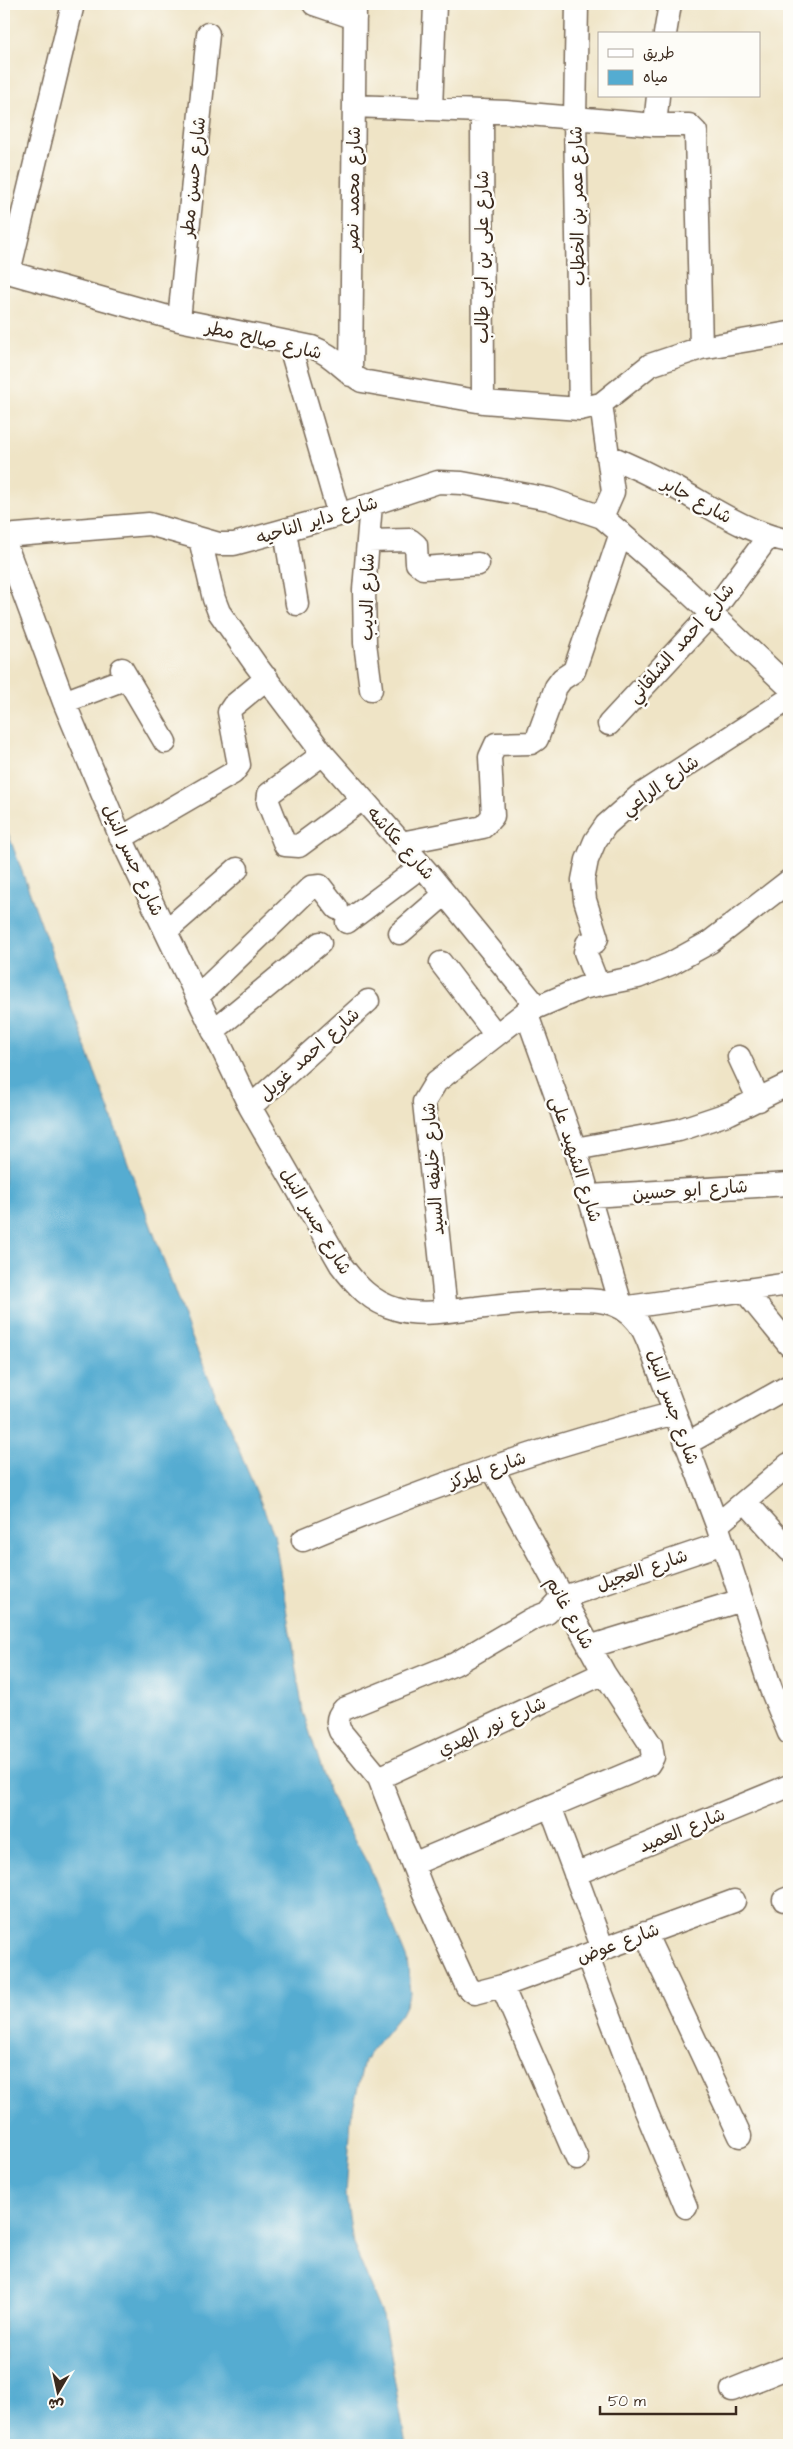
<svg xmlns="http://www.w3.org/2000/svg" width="793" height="2449" viewBox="0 0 793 2449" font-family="'Architects Daughter','Playpen Sans Arabic',sans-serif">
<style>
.water{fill:#54acd1;stroke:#486b78}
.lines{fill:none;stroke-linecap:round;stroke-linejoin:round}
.minor-casing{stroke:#7a6b59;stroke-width:25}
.minor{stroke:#fff;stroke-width:22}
.labels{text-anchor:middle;stroke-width:5;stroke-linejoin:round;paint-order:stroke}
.street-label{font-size:18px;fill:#3b2a1e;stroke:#fdfcf7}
</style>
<rect width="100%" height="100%" fill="#fdfcf7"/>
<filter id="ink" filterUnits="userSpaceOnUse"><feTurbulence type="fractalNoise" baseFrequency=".02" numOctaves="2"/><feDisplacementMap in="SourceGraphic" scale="10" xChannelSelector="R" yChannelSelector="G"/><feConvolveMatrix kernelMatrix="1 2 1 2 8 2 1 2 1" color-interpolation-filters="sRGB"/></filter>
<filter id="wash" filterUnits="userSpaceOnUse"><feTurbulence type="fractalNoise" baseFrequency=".0096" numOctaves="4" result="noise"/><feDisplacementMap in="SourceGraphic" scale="20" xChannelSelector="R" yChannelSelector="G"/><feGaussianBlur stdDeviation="1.12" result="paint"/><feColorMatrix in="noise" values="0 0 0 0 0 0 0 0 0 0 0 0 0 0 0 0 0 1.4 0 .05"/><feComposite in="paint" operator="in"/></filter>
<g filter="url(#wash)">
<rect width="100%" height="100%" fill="#efe4c6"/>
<!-- water -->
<path class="water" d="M4,822l186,511 84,201 29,178 28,85 39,71 37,92 4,33 -10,21 -37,46 -13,58 -5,77 7,49 30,72 23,129h-402z"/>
</g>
<g filter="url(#ink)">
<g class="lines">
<!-- minor casing -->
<g class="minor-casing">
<path id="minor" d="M314,4l41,14
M577,4l-2,114 5,291
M665,34l5,-30
M658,96l-3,29h34l7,7 5,216
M354,106l152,6 149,13
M431,109l4,-105
M482,111l1,291
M4,271l175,49 133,27c22,8 30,23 50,34l121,21 97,7 21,-5 49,-39 51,-17 88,-15
M9,272l64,-268
M179,320l29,-286
M289,343l50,172
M351,375l4,-371
M601,404l12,88 -11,25
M607,455c23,10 46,21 69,33 36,20 72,45 113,53
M371,504l-7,86 1,53 6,46
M285,531l12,73
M4,536l145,-12 70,20h15l105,-29 99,-33 24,1 87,16 53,18 82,71 105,99
M200,539l14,60 5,13 37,53 67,89 105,119 109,134
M4,540l60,162 57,136 129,269 91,158c15,20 30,37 55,44 26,8 54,1 80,-1 32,-4 63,-7 95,-8 18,0 36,-1 52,9 13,8 20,19 25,32l69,184 54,164 18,44
M368,541l42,-1 6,5 1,18 6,5 55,-4
M122,669l43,73
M64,702l63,-24
M609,724l102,-110 57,-77
M323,754l-54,40 -1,8 17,43 14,1 62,-46
M121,838l112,-65 6,-8 -10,-53 4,-6 34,-28
M401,843l82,-16 10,-11 -3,-59 6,-13 35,-1 6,-4 19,-52 6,-8 12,-8 47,-138
M347,922l75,-56
M166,931l71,-62
M400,933l45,-39
M441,963l55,72
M598,985l-13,-33 2,-8 8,-2 2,-4 -12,-38 -2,-20 4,-20 8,-19 11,-16 33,-29 150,-97
M197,997l114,-110 9,-1 17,22
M526,1012l49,137 47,159 167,-24
M213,1031l107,-88
M739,1057l20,43
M250,1107l118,-106
M575,1149l104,-19 51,-17 59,-29
M590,1196l199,-12
M744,1290l45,55
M446,1311l-22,-209 12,-20 90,-70 56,-24 56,-11 32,-13 40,-22 79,-61
M686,1444l103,-58
M746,1502l43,48
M717,1525l72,-61
M303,1540c60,-25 121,-49 182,-70 62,-22 126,-40 190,-57
M723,1543l-162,55 -14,15 -15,6 -77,45 -111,45c-7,7 -8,13 -4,22l39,47 44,113 44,96 8,6 27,-7 232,-85
M589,1647l153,-47
M379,1778l225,-105
M550,1806l53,143
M413,1864l235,-99 5,-8 -2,-12 -47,-72 -107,-196
M575,1874l214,-88
M784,1900l5,-2
M645,1933l95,203
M587,1955l59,156 40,96
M502,1986l75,173
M732,2390l57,-23"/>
</g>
<!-- minor -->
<use href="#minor" class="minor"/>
</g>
</g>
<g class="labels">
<!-- street labels -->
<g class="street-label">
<text transform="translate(193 177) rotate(-84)" y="6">شارع حسن مطر</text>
<text transform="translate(353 189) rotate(-89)" y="6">شارع محمد نصر</text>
<text transform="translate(577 206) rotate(-91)" y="6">شارع عمر بن الخطاب</text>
<text transform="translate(482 257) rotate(-90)" y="6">شارع على بن ابى طالب</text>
<text transform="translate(264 340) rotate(13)" y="6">شارع صالح مطر</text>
<text transform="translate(697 500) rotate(29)" y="6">شارع جابر</text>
<text transform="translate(317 520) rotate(-17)" y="6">شارع داير الناحيه</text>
<text transform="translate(367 597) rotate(-89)" y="6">شارع الديب</text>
<text transform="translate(681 643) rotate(-49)" y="6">شارع احمد الشلقاني</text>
<text transform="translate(660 785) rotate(-35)" y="6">شارع الراعي</text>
<text transform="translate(401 843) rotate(48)" y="6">شارع عكاشه</text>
<text transform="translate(133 860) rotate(65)" y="6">شارع جسر النيل</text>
<text transform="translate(309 1054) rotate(-42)" y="6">شارع احمد غويل</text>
<text transform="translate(576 1159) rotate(72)" y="6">شارع الشهيد على</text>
<text transform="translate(433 1169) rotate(-94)" y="6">شارع خليفه السيد</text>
<text transform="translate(690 1190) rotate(-4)" y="6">شارع ابو حسين</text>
<text transform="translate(316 1221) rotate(59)" y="6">شارع جسر النيل</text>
<text transform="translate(673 1407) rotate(70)" y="6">شارع جسر النيل</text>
<text transform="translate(487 1470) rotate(-19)" y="6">شارع المركز</text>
<text transform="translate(642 1570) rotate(-19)" y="6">شارع العجيل</text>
<text transform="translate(570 1613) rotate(61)" y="6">شارع غانم</text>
<text transform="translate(492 1726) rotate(-25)" y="6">شارع نور الهدي</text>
<text transform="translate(682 1830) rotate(-22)" y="6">شارع العميد</text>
<text transform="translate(618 1943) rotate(-20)" y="6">شارع عوض</text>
</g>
</g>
<!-- margin -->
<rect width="793" height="2449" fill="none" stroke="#fdfcf7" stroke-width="20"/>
<!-- legend -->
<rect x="598" y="32" width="162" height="65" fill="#fdfcf7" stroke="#afa8a0"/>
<rect x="608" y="49" width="25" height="8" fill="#ffffff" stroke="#afa8a0"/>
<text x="643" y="58" font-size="15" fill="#3b2a1e">طريق</text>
<rect x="608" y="70" width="25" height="15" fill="#54acd1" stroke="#afa8a0"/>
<text x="643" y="82" font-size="15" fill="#3b2a1e">مياه</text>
<!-- north arrow -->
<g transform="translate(58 2392) rotate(189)" stroke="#fdfcf7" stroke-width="4" paint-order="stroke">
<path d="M0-4L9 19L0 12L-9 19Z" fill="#3b2a1e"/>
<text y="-8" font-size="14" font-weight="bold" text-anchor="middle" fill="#3b2a1e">ش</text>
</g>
<!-- scale -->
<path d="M600 2406v8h136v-8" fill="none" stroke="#3b2a1e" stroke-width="2.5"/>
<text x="608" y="2406" font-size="15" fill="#3b2a1e" stroke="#fdfcf7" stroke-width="4" paint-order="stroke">50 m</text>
</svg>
